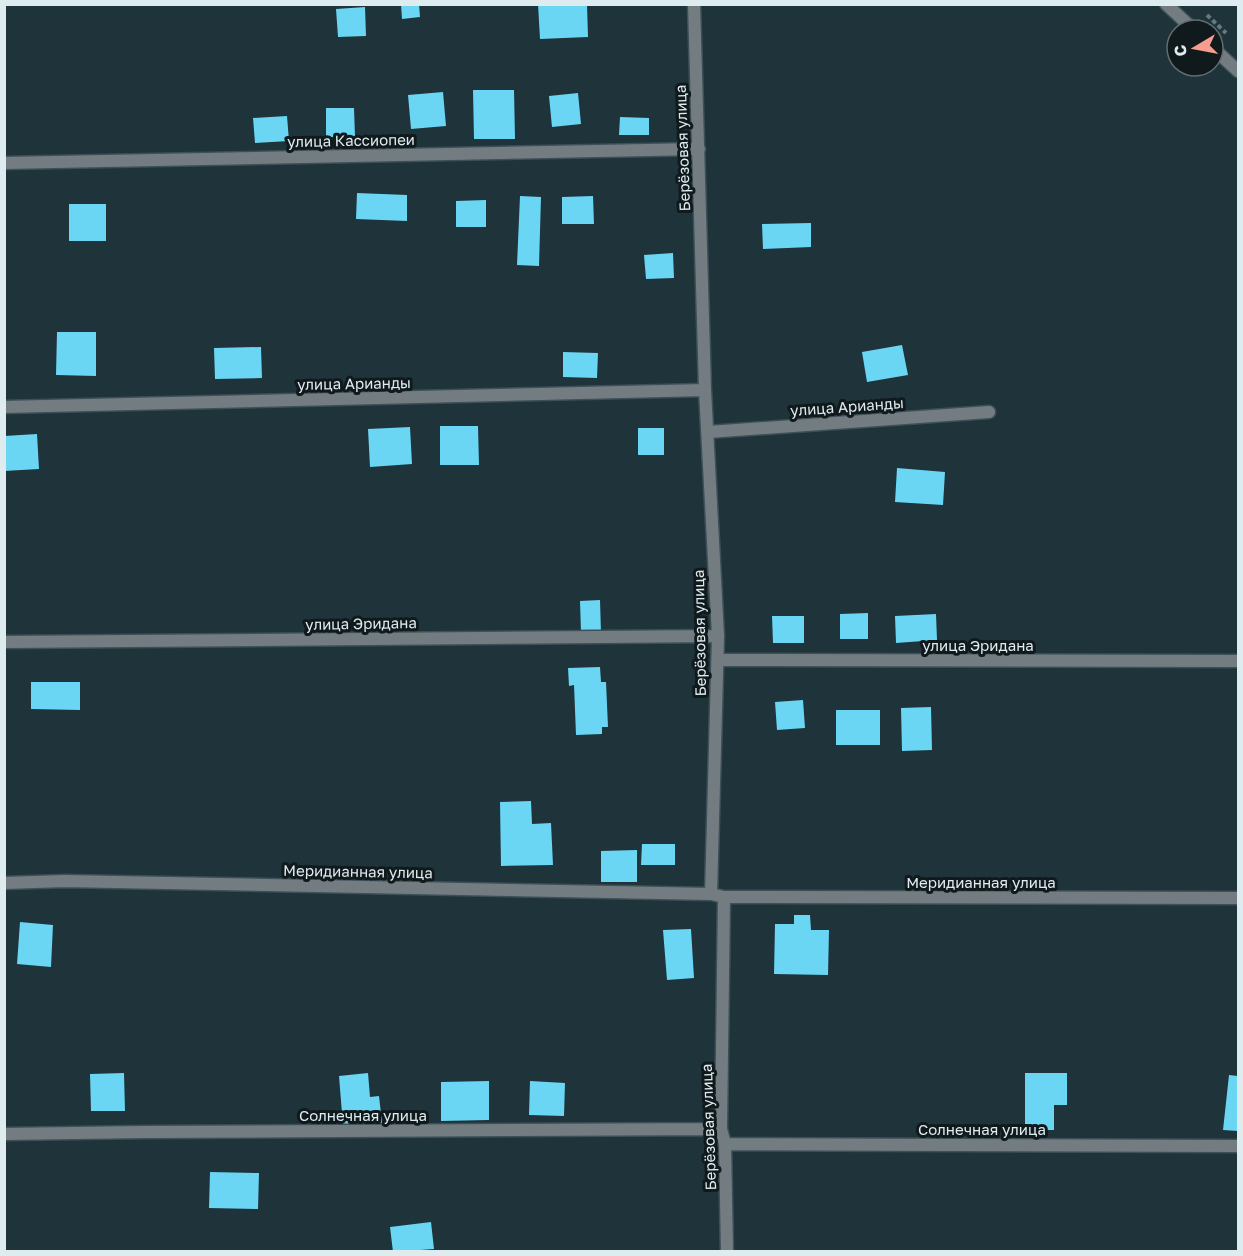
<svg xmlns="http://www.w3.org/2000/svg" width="1243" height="1256" viewBox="0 0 1243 1256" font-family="'Golos Text',sans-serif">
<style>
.building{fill:#6ad6f4}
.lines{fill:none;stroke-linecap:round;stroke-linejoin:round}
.minor-casing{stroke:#3d5057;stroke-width:15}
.path{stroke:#67797f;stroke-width:4;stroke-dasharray:4.5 3;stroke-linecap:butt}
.minor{stroke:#737d81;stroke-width:12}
.labels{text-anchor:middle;stroke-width:6;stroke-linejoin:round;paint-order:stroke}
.street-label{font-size:15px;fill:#deebef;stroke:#10191c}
</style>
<rect width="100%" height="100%" fill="#1e333a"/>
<!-- building -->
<path class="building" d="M401,4h18l1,13 -18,2z
M538,4h49l1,33 -48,2z
M365,7l1,29 -28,1 -2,-28z
M473,90h41l1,49h-41z
M443,92l3,34 -35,3 -3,-34z
M578,93l3,31 -29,3 -3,-31z
M326,108h28l1,29h-29z
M287,116l2,25 -34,2 -2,-25z
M620,117l29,1v17h-30z
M357,193l50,2v26l-51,-2z
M520,196l21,1 -2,69 -22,-1z
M593,196l1,28h-32v-27z
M486,200v27h-30v-26z
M69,204h37v37h-37z
M811,223v24l-48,2 -1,-25z
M673,253l1,25 -28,1 -2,-24z
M57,332h39v44l-40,-1z
M902,345l6,30 -41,7 -5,-30z
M261,347l1,31 -47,1 -1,-31z
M563,352l35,1 -1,25 -34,-1z
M440,426h38l1,39h-39z
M410,427l2,37 -42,3 -2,-38z
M638,428h26v27h-26z
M37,434l2,35 -35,2v-35z
M897,468l48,4 -2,33 -48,-3z
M600,600l1,33h-20l-1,-32z
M868,613v26h-28v-25z
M936,614l1,26 -41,3 -1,-27z
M772,616h32v27h-31z
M600,667l1,15h5l2,45h-6v7l-26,1 -2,-50 -5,1 -1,-18z
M31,682h49v28l-49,-1z
M803,700l2,28 -28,2 -2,-28z
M931,707l1,43 -30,1 -1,-43z
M836,710h44v35h-44z
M531,801l1,23 19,-1 2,42 -52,1 -1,-64z
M642,844h33v21h-34z
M637,850v32h-36v-31z
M794,915h16l1,15h18l-1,45 -54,-1 1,-50h19z
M20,922l33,3 -2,42 -34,-3z
M691,929l3,49 -27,2 -4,-50z
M124,1073l1,38h-34l-1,-37z
M368,1073l2,24 9,-1 3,27 -39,3 -4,-50z
M1025,1073h42v32h-13v25h-29z
M1229,1075l9,1v55l-15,-1z
M489,1081v39l-48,1v-39z
M530,1081l35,2 -1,33 -35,-1z
M210,1172l49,1 -1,36 -49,-1z
M431,1222l3,27 -41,3 -3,-25z"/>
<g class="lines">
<!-- minor casing -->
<g class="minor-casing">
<path id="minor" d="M694,4l11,386 13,246 -7,258 13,3 -3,232 4,15 2,108
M1166,4l28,26
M1213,48l25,23
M4,163l695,-14
M4,407l701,-17
M708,432l281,-20
M4,642l714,-6
M718,660l520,1
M4,883l61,-2 646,13
M724,897l514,1
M4,1134l140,-2 577,-3
M725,1144l513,2"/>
</g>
<!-- path -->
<path class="path" d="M1207,15l19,18"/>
<!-- minor -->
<use href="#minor" class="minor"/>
</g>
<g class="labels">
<!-- street labels -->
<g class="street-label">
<text transform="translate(351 141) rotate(-1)" y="5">улица Кассиопеи</text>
<text transform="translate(683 148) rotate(-92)" y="5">Берёзовая улица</text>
<text transform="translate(354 384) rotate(-1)" y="5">улица Арианды</text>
<text transform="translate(847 407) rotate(-4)" y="5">улица Арианды</text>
<text transform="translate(361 624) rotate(-1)" y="5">улица Эридана</text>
<text transform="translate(700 633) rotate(-91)" y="5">Берёзовая улица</text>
<text x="978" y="651">улица Эридана</text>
<text transform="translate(358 872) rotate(1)" y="5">Меридианная улица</text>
<text x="981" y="888">Меридианная улица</text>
<text x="363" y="1121">Солнечная улица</text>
<text transform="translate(709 1127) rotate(-92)" y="5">Берёзовая улица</text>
<text x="982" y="1135">Солнечная улица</text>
</g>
</g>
<!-- border -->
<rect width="1243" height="1256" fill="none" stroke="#deebef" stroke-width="12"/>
<!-- north arrow -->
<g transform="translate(1195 48) rotate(260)"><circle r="28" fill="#10191c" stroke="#626d70" stroke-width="1.5"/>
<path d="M0-4.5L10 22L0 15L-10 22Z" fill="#f59d8e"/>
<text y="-9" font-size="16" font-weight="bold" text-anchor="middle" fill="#deebef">С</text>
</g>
</svg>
